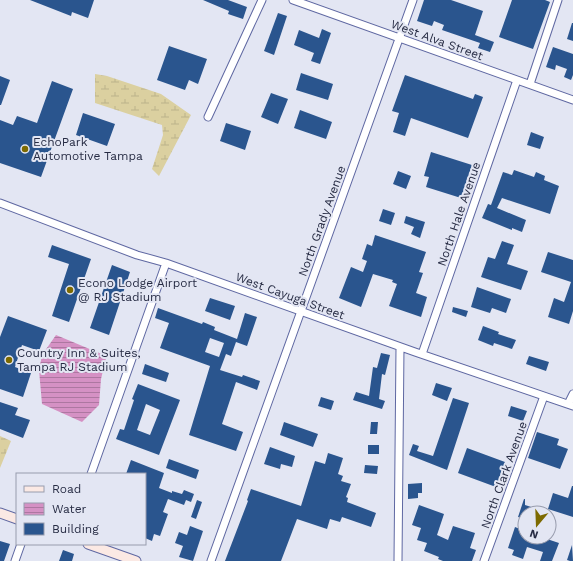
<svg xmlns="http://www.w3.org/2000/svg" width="573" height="561" viewBox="0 0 573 561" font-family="'Work Sans',sans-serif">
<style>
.wetland{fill:url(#wetland-marsh)}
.water{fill:url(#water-rules)}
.building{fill:#2a558e;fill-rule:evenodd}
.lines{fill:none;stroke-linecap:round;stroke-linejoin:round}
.street-casing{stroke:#5f68a2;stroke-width:9}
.secondary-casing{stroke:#5f68a2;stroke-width:11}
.street{stroke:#fff;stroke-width:7}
.secondary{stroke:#fbe9e4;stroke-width:9}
.poi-dot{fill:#7d6a01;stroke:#e3e6f3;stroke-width:1.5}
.labels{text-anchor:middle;stroke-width:4;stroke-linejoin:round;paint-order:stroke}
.street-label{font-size:12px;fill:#272c44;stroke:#e3e6f3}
.poi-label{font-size:12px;fill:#272c44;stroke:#e3e6f3;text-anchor:start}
</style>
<defs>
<pattern id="wetland-marsh" width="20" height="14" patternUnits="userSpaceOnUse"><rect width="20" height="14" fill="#dbd0a0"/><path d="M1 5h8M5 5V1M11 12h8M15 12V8" fill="none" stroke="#bcb38b"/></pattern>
<pattern id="water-rules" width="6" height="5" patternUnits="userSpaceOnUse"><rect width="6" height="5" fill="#d591c4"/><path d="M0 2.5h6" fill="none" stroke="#ad77a1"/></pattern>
</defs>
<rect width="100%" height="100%" fill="#e3e6f3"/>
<!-- wetland -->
<path class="wetland" d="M95,74l12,2 54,18 30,21 -32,61 -7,-7 11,-34 -1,-10 -67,-22z
M0,436l11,5 -11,27z"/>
<!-- water -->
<path class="water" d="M56,335l48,20 2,3 -5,21 -2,26 -17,17 -40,-18 -3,-34 3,-15z"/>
<!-- building -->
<path class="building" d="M30,0h64l-6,18 -16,-6 -1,4z
M203,0h25l19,7 -4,12 -15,-5 1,-3z
M424,0h27l32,11 -8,24 19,7 -4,10 -12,-4 2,-5 -38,-13 2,-5 -10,-4 -2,5 -15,-5z
M512,0h33l5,2 -17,47 -34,-12z
M278,13l9,3 -13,39 -10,-4z
M572,23h1v18l-6,-2z
M322,29l9,4 -11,31 -9,-3 3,-8 -20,-8 5,-15 20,8z
M169,46l38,13 -9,25 -9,-4 -4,10 -28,-10z
M553,47l20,7v21l-2,5 -7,-3 3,-8 -11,-4 -1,5 -9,-3z
M301,73l32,11 -5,16 -32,-10z
M405,75l68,24 2,-5 8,3 -15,41 -57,-20 -6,18 -12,-4 6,-19 -7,-2z
M0,76l10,4 -9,25h-1z
M52,81l21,8 -32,88 -41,-14v-43l13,5 4,-9 20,7z
M271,93l17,6 -10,25 -17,-7z
M300,110l32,12 -6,17 -32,-11z
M83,113l32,11 -8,22 -31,-11z
M226,123l25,8 -6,19 -25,-9z
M531,132l13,5 -4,12 -13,-4z
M431,152l41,13 -11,33 -35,-11 3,-10 -5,-1z
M514,170l20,7 2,-5 9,4 -1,4 15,6 -9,28 -48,-16 -5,10 29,12 -4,12 -10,-4v2l-30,-12 6,-14 3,1 12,-33 9,3z
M398,171l13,5 -5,13 -13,-5z
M383,209l12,4 -4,12 -12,-4z
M406,216l19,6 -5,16 -9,-4 3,-7 -10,-4z
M375,235l51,17 -7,20 4,1 -7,20 11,4 -6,20 -32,-11 8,-22 -5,-2 1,-2 -20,-6 -12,33 -22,-9 12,-31 12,5 4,-11 -5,-2 5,-15 5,2z
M502,241l12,4 -7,19 21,7 -7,19 -40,-13 7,-20 7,2z
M52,245l39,14 -22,63 -17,-6 17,-52 -21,-7z
M548,252l25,8v51l-4,13 -21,-7 6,-19 10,4 7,-20 -30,-10z
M112,265l18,7 -21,63 -19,-7z
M477,287l34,12 -5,14 -14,-5 -2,5 -19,-6z
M210,298l25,8 -5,14 -25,-9z
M453,307l15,4 -2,6 -14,-5z
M158,308l44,16 1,-2 12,5 -1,3 23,9 8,-26 12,4 -10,29 -11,-4 -5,14 -5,-2 -6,16 22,7 1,-2 17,6 -3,9 -21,-8 -14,42 21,8 -7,19 -47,-16 21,-69 -50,-18 9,-25 -14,-5zM210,338l14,5 -5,14 -14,-5z
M8,316l39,14 -8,21 -17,-6 -7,22 16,6 -8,24 -23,-8v-52z
M483,326l16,6 -1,2 18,6 -4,9 -18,-6 -1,3 -15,-6z
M381,353l9,2 -5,20 -3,-1 -3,25 6,2 -3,8 -29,-9 3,-8 13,4 4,-29 4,1z
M529,356l20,6 -3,9 -20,-7z
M145,364l24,9 -3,9 -24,-8z
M436,383l16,5 -5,13 -15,-6z
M138,384l42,16 -21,55 -43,-16 4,-10 4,1 10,-30 -2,-1zM146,404l14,6 -10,25 -13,-5z
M321,397l13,4 -3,9 -13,-4z
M453,398l16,5 -22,67 -38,-15 4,-11 6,2 -2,5 16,5z
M0,402l18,6 -3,7 15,5 -7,18 -23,-9z
M511,406l16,5 -4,10 -15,-5z
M284,422l34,12 -5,13 -33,-12z
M371,422h7l-1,12h-7z
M537,432l22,7 -2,6 11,4 -8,20 -32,-11z
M368,445h11v9h-11z
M270,447l25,9 -3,11 -11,-3 -1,5 -16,-5z
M467,448l38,14 -9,25 -38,-14z
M328,453l15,5 -5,16 5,2 -2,5 10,3 -5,13 2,1 -1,4 29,11 -5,14 -29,-10 -2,5 -10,-3 -3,10 -30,-10 -16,42h-56l23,-60 -1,-1 4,-11 50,17 14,-45 10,3z
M169,459l30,11 -3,9 -30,-11z
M131,460l33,13 -5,15 13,5v-2l10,3 2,-4 10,4 -3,8 -5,-2 -2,5 -16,-6 -5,13 5,2 -8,22 -6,-2 -2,7 -7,-3v-64h-19z
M365,465l13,1 -1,8 -13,-1z
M422,483v10h-4v5l-10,1v-15z
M572,486h1v31l-25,-8 5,-16 15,5z
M524,499h1v6l22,7v1h-22v6l-7,-2z
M197,500l5,2 -6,17 -5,-2z
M419,505l25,9 -7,21 11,5 5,-14 22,7 -5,15 6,2 -4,11h-29l-5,-2 1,-2 -15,-6 3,-8 -10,-3 4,-12 -9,-3z
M190,526l13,5 -10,30 -14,-4 4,-11 -8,-3 4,-11 8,3z
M515,527l10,4v6h16l18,6 -7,18h-12l3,-9 -16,-5 -4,12 -11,-4 2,-5 -6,-2z
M0,541l10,3 -6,17h-4z
M572,545l1,16h-3l-3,-1z
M63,550l11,4 -2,7h-13z"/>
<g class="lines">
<!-- street casing -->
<g class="street-casing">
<path id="street" d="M293,0l280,100
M530,84l28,-84
M208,117l54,-117
M0,203l137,52 29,8 249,89 158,54
M422,354l95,-274
M568,404l5,-10
M91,474l75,-211
M15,561l6,-17
M211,561l202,-561
M398,561l2,-214
M484,561l60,-165"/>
</g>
<!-- secondary casing -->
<g class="secondary-casing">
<path id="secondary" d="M0,513l17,6
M88,544l48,17"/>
</g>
<!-- street -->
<use href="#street" class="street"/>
<!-- secondary -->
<use href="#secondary" class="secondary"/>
</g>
<!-- markers -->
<g class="poi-dot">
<circle cx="25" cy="149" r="4"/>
<circle cx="70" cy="290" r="4"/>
<circle cx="9" cy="360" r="4"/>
</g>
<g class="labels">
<!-- street labels -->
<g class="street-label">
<text transform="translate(437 40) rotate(20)" y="4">West Alva Street</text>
<text transform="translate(459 214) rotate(-71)" y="4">North Hale Avenue</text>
<text transform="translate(322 221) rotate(-70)" y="4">North Grady Avenue</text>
<text transform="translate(290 296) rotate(20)" y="4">West Cayuga Street</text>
<text transform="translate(504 475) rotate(-70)" y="4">North Clark Avenue</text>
</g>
<!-- poi labels -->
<g class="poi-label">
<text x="33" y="146">EchoPark<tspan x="33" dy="14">Automotive Tampa</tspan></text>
<text x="78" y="287">Econo Lodge Airport<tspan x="78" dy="14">@ RJ Stadium</tspan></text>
<text x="17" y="357">Country Inn &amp; Suites,<tspan x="17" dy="14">Tampa RJ Stadium</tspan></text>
</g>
</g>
<!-- legend -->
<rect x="16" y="473" width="130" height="72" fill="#e3e6f3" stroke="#989cad"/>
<rect x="24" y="486" width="20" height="6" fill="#fbe9e4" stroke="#989cad"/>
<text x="52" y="493" font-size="12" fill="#272c44">Road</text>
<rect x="24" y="503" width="20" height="12" fill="url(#water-rules)" stroke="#989cad"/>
<text x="52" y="513" font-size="12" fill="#272c44">Water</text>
<rect x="24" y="523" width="20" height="12" fill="#2a558e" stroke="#989cad"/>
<text x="52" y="533" font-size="12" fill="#272c44">Building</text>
<!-- north arrow -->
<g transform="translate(537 525) rotate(199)"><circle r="19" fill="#e3e6f3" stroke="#989cad"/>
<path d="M0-3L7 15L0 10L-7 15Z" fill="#7d6a01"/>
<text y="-6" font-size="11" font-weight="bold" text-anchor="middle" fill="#272c44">N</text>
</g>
</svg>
